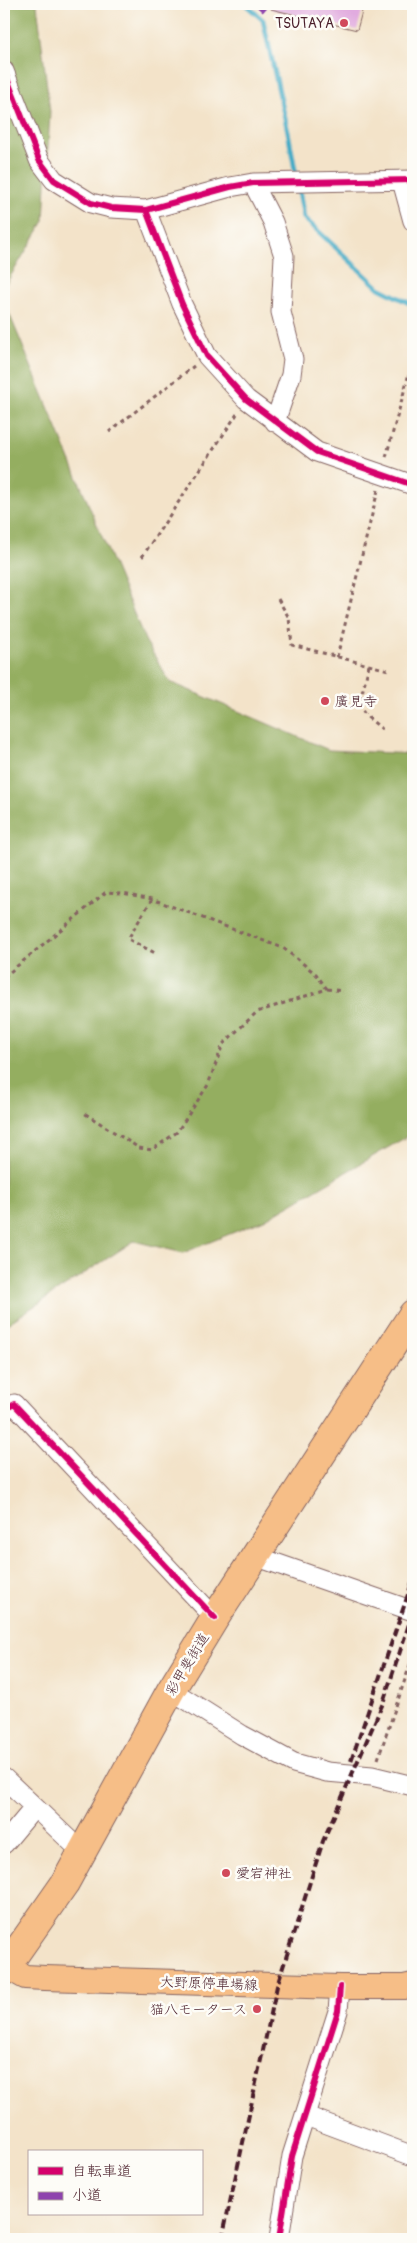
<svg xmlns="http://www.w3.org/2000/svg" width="417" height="2243" viewBox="0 0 417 2243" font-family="Pangolin,'Klee One',sans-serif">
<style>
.forest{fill:#94ae60;stroke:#6f6646}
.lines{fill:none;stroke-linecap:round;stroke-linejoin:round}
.stream{stroke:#46acc6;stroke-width:5}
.building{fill:#e1abdf}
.minor-casing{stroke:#856462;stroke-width:21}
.major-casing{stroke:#856462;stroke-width:26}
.highway-casing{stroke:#856462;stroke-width:30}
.path{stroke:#856462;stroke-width:3;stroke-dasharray:4 4;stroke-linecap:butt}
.minor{stroke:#fff;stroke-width:19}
.major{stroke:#f6be87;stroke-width:24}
.highway{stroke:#f6be87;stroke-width:28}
.rail{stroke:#4a1f2b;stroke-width:4;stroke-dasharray:8 4;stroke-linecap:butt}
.quiet{stroke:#8e44ad;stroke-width:5;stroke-dasharray:10 5;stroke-linecap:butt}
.cycleway-casing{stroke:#fdfcf7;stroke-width:9}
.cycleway{stroke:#d6006c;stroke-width:6}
.poi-dot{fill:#d1495b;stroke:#fdfcf7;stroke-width:2}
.labels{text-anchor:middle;stroke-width:5;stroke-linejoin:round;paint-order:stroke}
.poi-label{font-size:14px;fill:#4a1f2b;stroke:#fdfcf7;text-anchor:end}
.street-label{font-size:14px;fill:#4a1f2b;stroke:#fdfcf7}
</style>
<rect width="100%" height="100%" fill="#fdfcf7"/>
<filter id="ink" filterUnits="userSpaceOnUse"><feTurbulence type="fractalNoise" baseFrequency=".02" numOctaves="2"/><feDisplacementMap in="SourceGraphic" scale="10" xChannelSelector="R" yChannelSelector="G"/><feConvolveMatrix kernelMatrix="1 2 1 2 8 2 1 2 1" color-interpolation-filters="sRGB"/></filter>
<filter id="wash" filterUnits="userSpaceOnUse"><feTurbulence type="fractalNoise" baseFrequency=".0096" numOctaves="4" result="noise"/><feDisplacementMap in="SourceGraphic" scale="20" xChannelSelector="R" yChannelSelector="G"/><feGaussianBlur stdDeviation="1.12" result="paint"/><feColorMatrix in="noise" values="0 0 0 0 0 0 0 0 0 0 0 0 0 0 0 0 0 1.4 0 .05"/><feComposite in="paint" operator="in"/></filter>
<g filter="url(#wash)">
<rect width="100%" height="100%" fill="#f3e3c9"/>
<!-- forest -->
<path class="forest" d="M4,4h33l13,108 -6,109 -40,66z
M4,301l141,339 25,42 159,68 84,4v379l-149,87 -81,33 -49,-12 -130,85z"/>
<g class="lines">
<!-- stream -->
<path class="stream" d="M245,4l18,16 25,112 16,86 75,70 34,17"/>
</g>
<g id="blocks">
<!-- building -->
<path class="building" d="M271,4h93l-7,26 -86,-21z"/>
</g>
</g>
<g filter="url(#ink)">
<use href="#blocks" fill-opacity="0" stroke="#856462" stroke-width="1"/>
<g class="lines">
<!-- minor casing -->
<g class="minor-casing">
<path id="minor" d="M4,71l35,89 15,20 37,23 20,5 35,2 84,-23 23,-4 160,-3
M402,181l11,40
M253,183l20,39 11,34 -3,56 12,47 -2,16 -16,47
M146,210l36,94 25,52 39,43 71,53 96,33
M4,1410l10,-6 201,214
M255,1556l158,55
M171,1690l71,45 52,28 33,9 45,4 41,10
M4,1778l79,75
M4,1844l30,-36
M306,2116l107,40
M279,2239l13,-83 46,-145 2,-24"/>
</g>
<!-- major casing -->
<g class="major-casing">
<path id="major" d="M7,1967l18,10 20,1 295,9h64l9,-2"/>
</g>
<!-- highway casing -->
<g class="highway-casing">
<path id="highway" d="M4,1970l61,-87 106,-193 44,-72 198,-304"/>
</g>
<!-- path -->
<path class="path" d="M109,432l85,-66
M386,457l27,-98
M142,557l95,-143
M278,599l11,19 3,27 96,25
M337,657l41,-167
M369,665l-10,40 6,10 17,14
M152,899l-24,40 27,14
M4,977l102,-85 17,1 29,6 131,49 33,26 11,15 -70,23 -34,32 -15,41 -31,47 -25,18 -13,-2 -55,-35
M327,989l16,2
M378,1759l35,-103"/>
<!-- minor -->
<use href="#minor" class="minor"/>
<!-- major -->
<use href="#major" class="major"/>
<!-- highway -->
<use href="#highway" class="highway"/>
<!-- rail -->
<path class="rail" d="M351,1761l62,-181
M222,2239l55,-253 46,-145 60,-138 30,-91"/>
<!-- quiet -->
<path class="quiet" d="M257,4l10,9"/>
<!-- cycleway casing -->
<g class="cycleway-casing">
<path id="cycleway" d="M4,71l35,89 15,20 37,23 20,5 35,2 84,-23 23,-4 160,-3
M146,210l36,94 25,52 39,43 71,53 96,33
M4,1410l10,-6 201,214
M279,2239l13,-83 46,-145 2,-24"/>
</g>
<!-- cycleway -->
<use href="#cycleway" class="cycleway"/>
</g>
</g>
<!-- markers -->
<g class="poi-dot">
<circle cx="344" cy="23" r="5"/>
<circle cx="325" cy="701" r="5"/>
<circle cx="226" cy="1873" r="5"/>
<circle cx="257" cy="2009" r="5"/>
</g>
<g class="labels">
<!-- poi labels -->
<g class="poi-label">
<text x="334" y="28">TSUTAYA</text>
<text x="335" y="706" text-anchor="start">廣見寺</text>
<text x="236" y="1878" text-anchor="start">愛宕神社</text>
<text x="247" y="2014">猫八モータース</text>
</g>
<!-- street labels -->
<g class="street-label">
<text transform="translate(187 1664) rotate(-59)" y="5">彩甲斐街道</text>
<text transform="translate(209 1983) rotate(2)" y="5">大野原停車場線</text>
</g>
</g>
<!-- margin -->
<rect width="417" height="2243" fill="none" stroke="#fdfcf7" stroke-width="20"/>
<!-- legend -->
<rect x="28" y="2150" width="175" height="65" fill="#fdfcf7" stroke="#b5a4a5"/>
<rect x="38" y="2167" width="25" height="8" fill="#d6006c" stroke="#b5a4a5"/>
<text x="72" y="2176" font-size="15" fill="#4a1f2b">自転車道</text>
<rect x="38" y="2192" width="25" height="8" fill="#8e44ad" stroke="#b5a4a5"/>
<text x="72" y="2200" font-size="15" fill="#4a1f2b">小道</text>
</svg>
